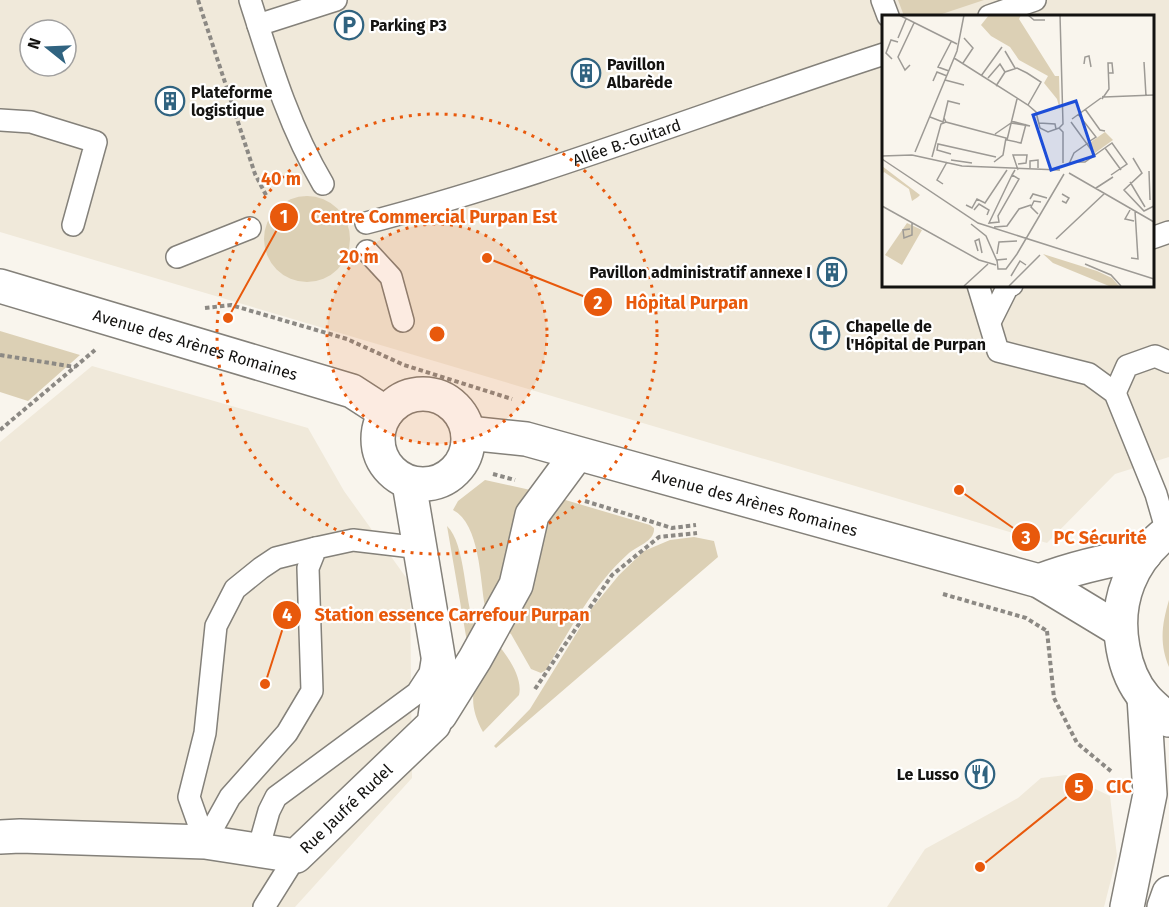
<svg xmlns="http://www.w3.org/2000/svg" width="1169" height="907" viewBox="0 0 1169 907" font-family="'Fira Sans',sans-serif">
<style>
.built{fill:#f0e9da;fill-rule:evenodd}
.green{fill:#dcd0b5}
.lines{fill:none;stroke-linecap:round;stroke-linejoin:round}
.service-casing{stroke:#84817a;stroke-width:24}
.minor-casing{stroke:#84817a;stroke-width:36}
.tertiary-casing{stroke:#84817a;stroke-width:36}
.secondary-casing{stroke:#84817a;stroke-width:36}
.path{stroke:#8c8984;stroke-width:4;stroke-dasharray:4.5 3;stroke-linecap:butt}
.service{stroke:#fff;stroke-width:21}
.minor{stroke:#fff;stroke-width:33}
.tertiary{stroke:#fff;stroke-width:33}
.secondary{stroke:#fff;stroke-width:33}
.ring{fill:none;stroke:#e8590c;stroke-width:3;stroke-dasharray:3 6}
.labels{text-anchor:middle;stroke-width:4.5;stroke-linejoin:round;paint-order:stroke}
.poi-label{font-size:16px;font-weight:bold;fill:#131210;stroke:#fff;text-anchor:start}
.street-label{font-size:16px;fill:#131210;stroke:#fff}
.inset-road{fill:none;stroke:#9d9a95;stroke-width:1.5}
.view{fill:#1d4ed8;fill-opacity:0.15;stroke:#1d4ed8;stroke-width:3}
.inset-edge{fill:none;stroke:#131210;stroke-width:3}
.centre{fill:#e8590c;stroke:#fff;stroke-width:3}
.ring-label{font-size:18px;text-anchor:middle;font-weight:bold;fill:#e8590c;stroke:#fff;stroke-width:4.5;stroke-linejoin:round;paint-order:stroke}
.leader{fill:none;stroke:#e8590c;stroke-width:2}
.callout-dot{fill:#e8590c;stroke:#fff;stroke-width:2}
.mark-label{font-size:18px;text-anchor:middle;font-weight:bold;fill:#fff}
.callout-label{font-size:18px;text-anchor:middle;font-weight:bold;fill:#e8590c;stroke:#fff;stroke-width:4.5;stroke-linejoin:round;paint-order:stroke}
</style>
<rect width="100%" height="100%" fill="#f9f5ed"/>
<!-- built -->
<path class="built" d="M0,0h1169v457l-54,17 -68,69 -1047,-311zM884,16h268v269h-268zM30,30h36v36h-36z
M92,366l216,62 36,63 66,92 2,195 -117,129h-295v-465z
M1066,775l44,21 7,60 -13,51h-217l38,-58 93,-51 23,-20z"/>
<!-- green -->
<path class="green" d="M898,0h86l-48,16h-32z
M264 239a43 43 0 1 1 86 0a43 43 0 1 1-86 0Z
M0,331l80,24 -52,46 -28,-9z
M485,480l50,11 -19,74 -31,42c-5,-27 -5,-83 -32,-97l5,-9z
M562,499l88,26 4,3c1,13 -16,18 -25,25 -36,32 -58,75 -83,117l-5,3 -10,-4 -20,-35 -9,-6 37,-90z
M447,526c19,18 17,75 28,101l-8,15z
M694,537l20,4 4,16 -222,191 -2,-2 36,-37 62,-101 27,-33 25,-24 26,-11z
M1169,600v67c-10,-24 -7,-43 0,-67z
M499,646c10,12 24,33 20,49l-36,37c-20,-36 -7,-56 16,-86z"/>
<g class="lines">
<!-- service casing -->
<g class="service-casing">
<g id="service">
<path d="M250,0c20,63 39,127 73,184"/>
<path d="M882,0l6,16"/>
<path d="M989,16l46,-16"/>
<path d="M258,25l78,-25"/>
<path d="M0,120l31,2 65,20 -23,83"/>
<path id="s1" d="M366,223c176,-46 345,-113 518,-169"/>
<path d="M1152,238l17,-6"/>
<path d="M367,251l24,26 12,44"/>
<path d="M177,257l73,-29"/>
<path d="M978,285l20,66 91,23 26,19 41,101 11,38"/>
<path d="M990,322l18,-36 4,-1"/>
<path d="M1115,393l12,-27 28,-10 14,6"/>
<path d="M205,842l25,-45 57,-64 25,-42 -4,-123 8,-20 37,-8 68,8"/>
<path d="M205,842l-16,-45 16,-64 11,-107 19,-37 26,-21 15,-10 40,-10"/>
<path d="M258,850l11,-39 7,-14 141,-104 13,-20 2,-12"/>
<path d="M264,907l32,-51"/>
</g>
</g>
<!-- minor casing -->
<g class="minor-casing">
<g id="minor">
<path d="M440,715l35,-56 41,-74 16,-70 45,-61"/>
<path id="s2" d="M0,837l20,-1 185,6 91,14 138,-132 7,-50 -32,-191"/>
</g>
</g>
<!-- tertiary casing -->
<g class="tertiary-casing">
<path id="tertiary" d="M1127,907l23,-113 -6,-97
M1164,907l5,-14"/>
</g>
<!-- secondary casing -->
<g class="secondary-casing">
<g id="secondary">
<path id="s3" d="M0,286l352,105 34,22"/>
<circle cx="423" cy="439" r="45"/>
<path id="s4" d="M468,433l58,6 513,142 81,49"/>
<path d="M1169,531c-38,28 -55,70 -46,117 3,17 10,36 22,50 7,8 16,15 24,22"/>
<path d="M1039,581c34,-13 69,-21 106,-27"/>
</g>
</g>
<!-- path -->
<path class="path" d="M198,0l57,174 12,23
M205,308l26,-3 116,34 57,26 108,34
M0,355l75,12
M0,430l95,-80
M493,474l22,6
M585,501l87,27 24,-3
M943,594l83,24 21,13
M1047,631l7,67 23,45 35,29
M535,689l77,-114 47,-38 38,-4"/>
<!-- service -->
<use href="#service" class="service"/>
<!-- minor -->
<use href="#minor" class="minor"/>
<!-- tertiary -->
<use href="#tertiary" class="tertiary"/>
<!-- secondary -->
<use href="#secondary" class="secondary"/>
</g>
<!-- distance rings -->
<circle cx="437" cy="334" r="110" fill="#e8590c" fill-opacity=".12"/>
<g class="ring">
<circle cx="437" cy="334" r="110"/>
<circle cx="437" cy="334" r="220"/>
</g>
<!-- icons -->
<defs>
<g id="parking-ring" transform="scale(1.5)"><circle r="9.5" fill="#fff" stroke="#306380" stroke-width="1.5"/><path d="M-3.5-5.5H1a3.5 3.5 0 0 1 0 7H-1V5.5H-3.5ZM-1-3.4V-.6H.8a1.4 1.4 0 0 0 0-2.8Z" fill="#306380"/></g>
<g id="building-ring" transform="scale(1.5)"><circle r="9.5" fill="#fff" stroke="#306380" stroke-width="1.5"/><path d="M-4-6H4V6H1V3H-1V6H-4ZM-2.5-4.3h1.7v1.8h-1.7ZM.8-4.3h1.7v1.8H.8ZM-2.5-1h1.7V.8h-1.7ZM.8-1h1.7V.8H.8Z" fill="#306380"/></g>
<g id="church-ring" transform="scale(1.5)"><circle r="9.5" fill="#fff" stroke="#306380" stroke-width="1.5"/><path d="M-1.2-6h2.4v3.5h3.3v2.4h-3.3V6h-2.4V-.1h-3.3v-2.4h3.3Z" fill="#306380"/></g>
<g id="restaurant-ring" transform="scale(1.5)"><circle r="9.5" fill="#fff" stroke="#306380" stroke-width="1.5"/><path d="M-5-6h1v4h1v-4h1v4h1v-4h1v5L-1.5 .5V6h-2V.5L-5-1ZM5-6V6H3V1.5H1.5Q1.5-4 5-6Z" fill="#306380"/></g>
</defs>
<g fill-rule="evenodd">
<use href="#parking-ring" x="349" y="25"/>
<use href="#building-ring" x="586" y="73"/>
<use href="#building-ring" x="170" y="101"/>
<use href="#building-ring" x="832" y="272"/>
<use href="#church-ring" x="825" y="335"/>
<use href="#restaurant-ring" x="980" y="774"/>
</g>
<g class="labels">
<!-- poi labels -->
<g class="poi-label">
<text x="370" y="31">Parking P3</text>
<text x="607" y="70">Pavillon<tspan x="607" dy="18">Albarède</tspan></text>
<text x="191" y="98">Plateforme<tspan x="191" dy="18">logistique</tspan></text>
<text x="811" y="278" text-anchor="end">Pavillon administratif annexe I</text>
<text x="846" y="332">Chapelle de<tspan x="846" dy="18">l'Hôpital de Purpan</tspan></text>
<text x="959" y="780" text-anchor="end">Le Lusso</text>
</g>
<!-- street labels -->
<g class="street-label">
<text dy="6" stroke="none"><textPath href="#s1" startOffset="273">Allée B.-Guitard</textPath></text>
<text dy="6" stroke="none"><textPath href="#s3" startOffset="204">Avenue des Arènes Romaines</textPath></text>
<text dy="6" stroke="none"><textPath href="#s4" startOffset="296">Avenue des Arènes Romaines</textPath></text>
<text dy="6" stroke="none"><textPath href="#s2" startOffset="366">Rue Jaufré Rudel</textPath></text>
</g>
</g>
<!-- overview -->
<g transform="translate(882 15)">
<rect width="272" height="272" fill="#f9f5ed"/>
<path d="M107,0h32l-2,4 36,57h4l1,34 -3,-11 -13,-16 4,-7 -29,-16 -9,-13 -19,-11 -10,-11zM223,117l8,8 -18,13 -7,-9zM0,151l38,29 -2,2 -6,4 -3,-12 -25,-17 -2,3zM25,208l15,7 -20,35 -17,-10zM161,239l54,17 15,7 7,8h-10l-56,-23z" fill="#dcd0b5"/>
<path class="inset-road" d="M17,0l58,29M146,0l6,5h11M178,0l3,109 -4,4 4,4v31M16,23l8,-19M123,36l10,17M72,43l74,47 8,7 4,16 8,4 11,-4M10,44l-6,-6 5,-13 7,2M262,47l2,34M81,48l10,-15 -9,-10M202,49l1,-7 4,-1 2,11M28,50l-5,5 -7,-13 16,-34M67,56l-11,-4 13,-25M99,61l21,-29M106,63l12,-14 5,8M63,65l19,5M51,66l4,-9 10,4M114,71l9,-14 12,-4 10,5 14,9 -13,23M221,81l-1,3 7,-10 -1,-26h4l1,10h-4M222,82l50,-2M135,84l-10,41 14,3 5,-19M203,94l15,21 5,1M196,99l18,23 -6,4M48,102l13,5 5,-21 12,3M62,103l2,4 60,16 -3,17 -9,7M190,104l29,-21M189,107l24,33M129,108l19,3 -19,-5M157,108l16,1 1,5M113,119l16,-11M223,133l16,22M33,137l42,-101 7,-36M69,139l-14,-4 1,-6 58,13M30,140l50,11 98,4M0,141l30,-1M50,142l9,-33 5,-2M251,143l9,15 -18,17 20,21 10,-5M0,144l96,64 176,56M69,145l21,3M195,147h8l27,-19 15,21 -16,11M136,149l8,-1 1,-8h-14l5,15M187,149l5,-11 14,-10M148,153v-7l8,-1v8M267,156l1,29M187,158l85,49M130,160l-23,48 10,-1 -1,-6 21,-37 -7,-4 3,-5M248,167l15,25M61,169l-6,-4 10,-18M214,173l17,-11M180,179l7,4 -3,5 -4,-2M148,184l3,-5 14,4M84,190l6,3 5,-9 8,4 22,-33M0,191l97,54 17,5M92,195l5,-6 10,6 -2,5M248,195l-5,9 9,2M156,199l-7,-7 3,-6 7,1M89,209l15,12 11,25M112,212l13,-1 12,-17 12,-4M28,214l-7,1 1,8 8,-3v-12M174,224l49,-46M96,236l-3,-10 4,-2 3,14M115,239l2,-12 18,-1M249,243l7,1 -3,-48M125,244l-10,1 1,9h8l11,-15 47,-80M203,249l26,11 10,11M129,261l9,-15 6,4M82,271l24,-22M127,271l31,-31"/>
<path class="view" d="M194,86l18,55 -43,14 -18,-55z"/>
<rect width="272" height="272" class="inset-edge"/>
</g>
<circle cx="437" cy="334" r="9" class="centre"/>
<g class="ring-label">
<text x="281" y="185">40 m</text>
<text x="359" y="263">20 m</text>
</g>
<!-- callouts -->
<path class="leader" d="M228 318L284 217M487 258L598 302M959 490L1026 537M265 684L287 615M980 867L1079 787"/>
<g class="callout-dot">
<circle cx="228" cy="318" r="6"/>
<circle cx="487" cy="258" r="6"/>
<circle cx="959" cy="490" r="6"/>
<circle cx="265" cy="684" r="6"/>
<circle cx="980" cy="867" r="6"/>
<circle cx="284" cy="217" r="15"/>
<circle cx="598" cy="302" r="15"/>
<circle cx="1026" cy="537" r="15"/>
<circle cx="287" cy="615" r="15"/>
<circle cx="1079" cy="787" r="15"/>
</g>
<g class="mark-label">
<text x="284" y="223">1</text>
<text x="598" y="309">2</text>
<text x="1026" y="544">3</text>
<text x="287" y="621">4</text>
<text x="1079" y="793">5</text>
</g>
<g class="callout-label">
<text x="434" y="223">Centre Commercial Purpan Est</text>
<text x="687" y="309">Hôpital Purpan</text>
<text x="1100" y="544">PC Sécurité</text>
<text x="452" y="621">Station essence Carrefour Purpan</text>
<text x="1119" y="793">CIC</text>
</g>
<!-- north arrow -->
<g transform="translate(48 48) rotate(288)"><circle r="28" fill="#ffffff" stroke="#a1a09f" stroke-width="1.5"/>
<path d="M0-4.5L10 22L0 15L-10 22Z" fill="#306380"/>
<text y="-9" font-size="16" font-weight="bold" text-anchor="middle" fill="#131210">N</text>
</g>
</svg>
